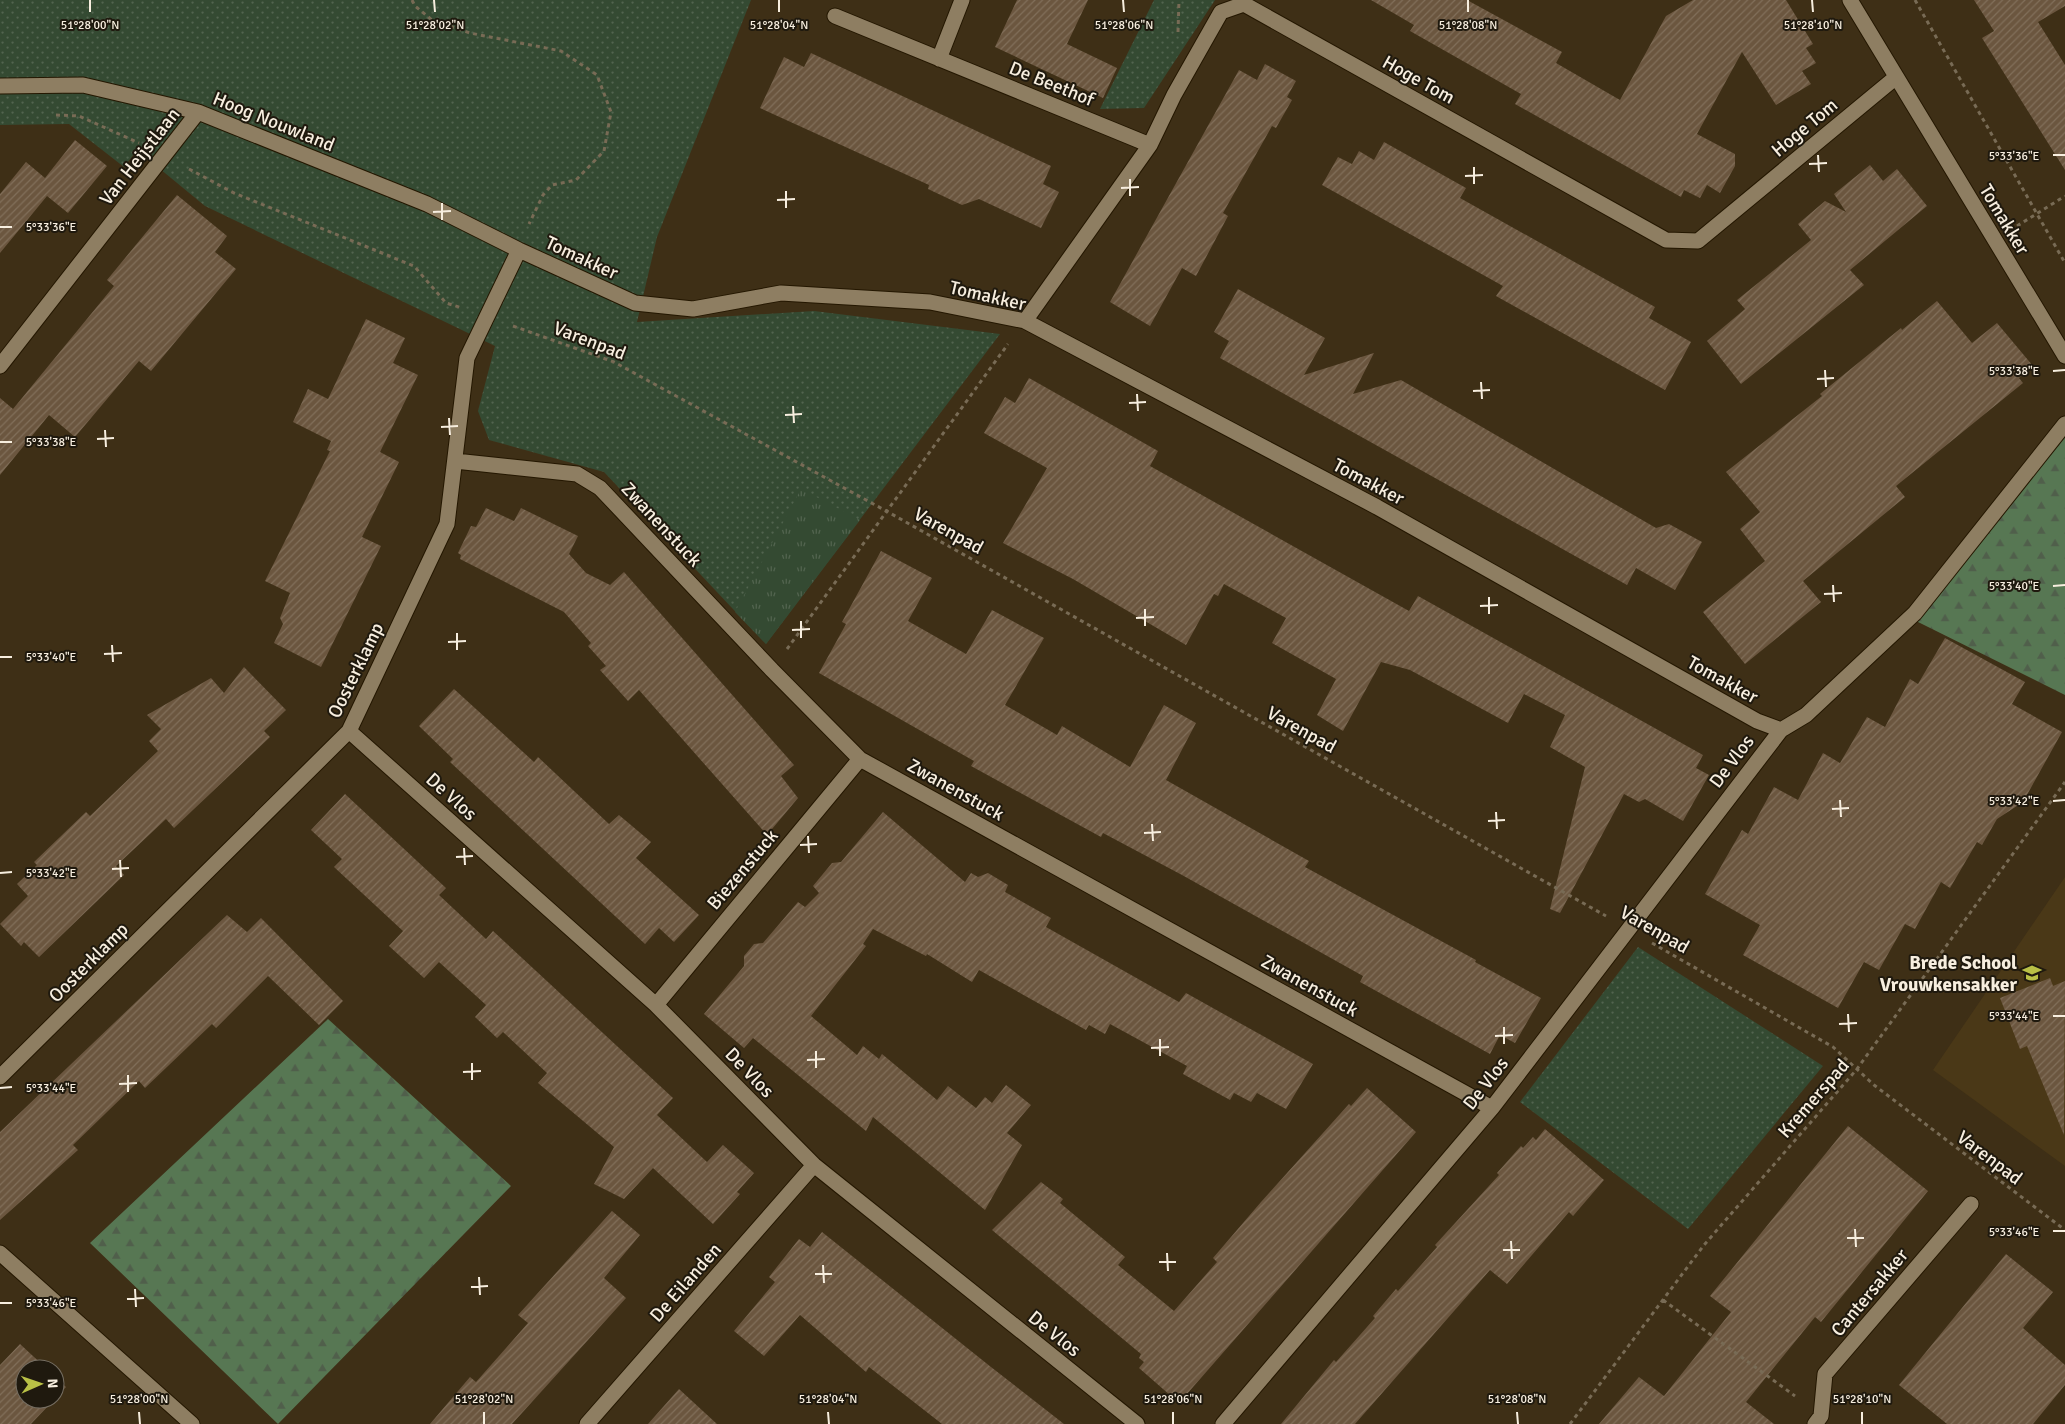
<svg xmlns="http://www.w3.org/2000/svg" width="2065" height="1424" viewBox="0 0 2065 1424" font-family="Signika,sans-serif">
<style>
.built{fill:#4a3817}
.grass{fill:url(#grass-dots)}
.forest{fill:url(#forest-firs)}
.park{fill:url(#park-tufts)}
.building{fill:url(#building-hatch)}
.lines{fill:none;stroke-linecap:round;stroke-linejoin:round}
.minor-casing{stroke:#241700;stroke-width:17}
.path{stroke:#786b55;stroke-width:3;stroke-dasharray:4 4;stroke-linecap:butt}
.minor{stroke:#8e7e62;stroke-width:15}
.ticks{fill:none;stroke:#f7eedf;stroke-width:2}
.labels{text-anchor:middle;stroke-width:4;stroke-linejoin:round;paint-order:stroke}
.street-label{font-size:19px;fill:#f7eedf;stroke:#1f190e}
.poi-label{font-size:19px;font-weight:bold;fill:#f7eedf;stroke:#1f190e;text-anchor:end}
.ticks-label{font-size:12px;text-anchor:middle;fill:#f7eedf;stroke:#1f190e;stroke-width:4;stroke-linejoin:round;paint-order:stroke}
</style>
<defs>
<pattern id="grass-dots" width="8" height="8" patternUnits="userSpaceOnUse" patternTransform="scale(1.25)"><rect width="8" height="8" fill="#344a32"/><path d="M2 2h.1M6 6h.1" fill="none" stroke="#52644f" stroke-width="1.8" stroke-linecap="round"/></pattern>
<pattern id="forest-firs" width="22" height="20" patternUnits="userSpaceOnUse" patternTransform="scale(1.25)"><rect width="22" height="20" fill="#577753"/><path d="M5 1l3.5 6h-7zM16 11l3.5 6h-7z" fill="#505f4b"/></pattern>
<pattern id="park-tufts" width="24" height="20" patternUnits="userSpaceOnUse" patternTransform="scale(1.25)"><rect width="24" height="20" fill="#344a32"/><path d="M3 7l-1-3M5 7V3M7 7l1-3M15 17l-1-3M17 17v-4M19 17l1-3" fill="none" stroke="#52644f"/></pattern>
<pattern id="building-hatch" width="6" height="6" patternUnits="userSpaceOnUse" patternTransform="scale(1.25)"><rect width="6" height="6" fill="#6b563f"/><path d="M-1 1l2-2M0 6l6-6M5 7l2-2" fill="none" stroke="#816f5a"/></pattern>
</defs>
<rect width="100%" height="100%" fill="#3e2f16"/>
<!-- built -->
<path class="built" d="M2065,877v289l-132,-96z"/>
<!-- grass -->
<path class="grass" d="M0,0h751l-94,237 -20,85 177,-11 186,23 -234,310 -162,-172 -115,-32 -11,-29 17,-65 -290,-140 -68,-56 -13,17 -55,-43 -69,1z
M1154,0h61l-71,108 -44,1z
M1638,947l185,119 -135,163 -168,-127z"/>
<!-- forest -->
<path class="forest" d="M2065,433v262l-149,-74z
M328,1019l183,167 -233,238 -188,-181z"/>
<!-- park -->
<path class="park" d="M801,489l59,31 -94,124 -31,-32z"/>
<!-- building -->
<path class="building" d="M1017,0h71l-21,44 50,24 -14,30 -108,-51z
M1371,0h96l95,52 -6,11 64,37 46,-84 27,-16h93l27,44 -7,4 10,15 -14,8 9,13 -35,21 -34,-53 -45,82 38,20v12l-15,27 -13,-8 -7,13 -16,-8 -3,7 -166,-93 6,-10 -111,-63 4,-6z
M1974,0h91v6l-27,16 27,43v105l-83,-132 12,-7z
M811,53l240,113 -8,18 16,8 -18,36 -62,-29 -17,6 -34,-16 1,-4 -169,-77 24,-51 20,10z
M1265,64l31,17 -9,16 5,3 -16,28 -4,-2 -49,87 5,3 -32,60 -14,-8 -32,58 -40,-24 129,-232 18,10z
M75,140l32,26 -39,47 -21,-17 -47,57v-59l26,-32 19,16z
M1384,142l82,46 -6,10 195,109 -6,11 42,24 -26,48 -169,-94 7,-10 -181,-101 16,-28 14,7 7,-13 15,9z
M1870,165l13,16 14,-12 30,37 -77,64 14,15 -123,99 -34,-43 38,-32 -8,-9 74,-60 -13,-16 27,-23 21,11 -12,-18z
M177,195l50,41 -12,16 21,17 -85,102 -12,-10 -64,76 -26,-22 -49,60v-77l13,11 101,-123 -7,-6z
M1238,289l87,49 -21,37 70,-22 -21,41 48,-14 255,148 13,-4 33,18 -27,48 -39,-22 -9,17 -407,-227 9,-17 -15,-9z
M1937,301l35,42 25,-20 36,43 -14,12 4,5 -127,103 9,11 -102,84 18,21 -76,62 -42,-52 62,-51 -25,-32 20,-17 -34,-40 96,-76 -2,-2 81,-66 1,2z
M366,319l39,19 -12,25 25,12 -38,77 19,10 -37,75 19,9 -60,121 -47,-24 9,-19 -3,-6 10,-25 -25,-12 65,-130 -3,-1 4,-9 -38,-19 15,-33 20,10z
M1029,378l129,73 -8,15 259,145 9,-15 285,159 -7,13 13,7 -26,46 -38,-22 -6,3 -15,-8 -64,119 -10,-4 35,-142 -35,-20 15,-32 -41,-21 -16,29 -98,-53 -29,-8 -38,69 -26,-16 19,-36 -64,-36 14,-25 -62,-34 -6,12 -4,-2 -28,51 -113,-66 -70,-36 44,-75 -63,-35 21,-36 10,6z
M486,508l28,13 7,-13 57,28 -9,18 17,19 24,12 14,-13 170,193 -13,11 17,22 -31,37 -128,-145 -11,11 -28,-31 6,-4 -18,-20 3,-3 -27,-31 -104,-53 1,-4 -3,-2 13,-27 5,1z
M881,551l51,27 -24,43 58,33 26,-44 52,28 -39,67 52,30 5,-9 68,41 34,-62 32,18 -30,57 143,81 -4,6 171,93 -1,2 66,36 -26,45 -15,-8 -10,19 -130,-72 3,-6 -181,-101 -79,-42 -2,4 -130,-71 3,-5 -155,-88 27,-49 -4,-2z
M1945,638l80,44 -13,22 50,28 -39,70 -26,17 -15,26 -5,-3 -27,46 -9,-6 -26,47 -10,-5 -26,46 -15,-8 -26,46 -95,-53 17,-30 -55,-31 37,-64 6,4 26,-47 24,13 25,-47 17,10 27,-46 18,10 25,-48 8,5z
M244,667l42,43 -22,21 6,6 -96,91 -8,-9 -50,47 8,9 -85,82 -15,-15 -3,4 -21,-22 28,-28 -11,-12 20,-19 -3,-3 52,-50 4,4 68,-65 -9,-10 12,-12 -14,-14 64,-37 13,15z
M454,689l80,73 4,-5 71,67 10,-9 32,27 -15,16 63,57 -25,27 -15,-14 -14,16 -195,-182 3,-3 -34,-33z
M345,794l101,94 -7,7 47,44 7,-8 180,167 -16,17 50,47 16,-17 31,28 -17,19 3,2 -27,30 -60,-56 -29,31 -30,-15 20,-37 -76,-64 9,-10 -44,-41 -6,6 -22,-21 11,-12 -47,-43 -15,16 -35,-32 14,-15 -69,-64 8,-8 -31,-29z
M883,812l82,70 6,-9 7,4 10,-4 20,12 -3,7 46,26 -5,9 133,75 7,-9 127,71 -27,45 -29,-16 -6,9 -17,-9 -4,7 -47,-26 4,-8 -77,-42 -5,10 -16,-9 -3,5 -107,-60 -7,12 -45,-28 -1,2 -53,-27 -10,15 3,2 -55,70 46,39 6,-9 16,13 3,-5 55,46 11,-14 28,22 9,-11 7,6 14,-18 25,20 -24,28 15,12 -37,65 -112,-93 -7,14 -113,-93 -9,10 -40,-34 40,-48v-10l10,-12 9,-1 35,-41 7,5 14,-14 -6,-7 19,-23 9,-1z
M227,915l20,17 14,-14 82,83 -24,24 -51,-49 -52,52 -4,-4 -67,64 -6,-7 -66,64 5,5 -78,70v-88z
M2050,978l3,8 12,-5 -1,154 -37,-89 -7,3 -20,-51z
M1367,1088l49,44 -237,271 -40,-35 5,-6 -5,-4 2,-4 -149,-124 49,-48 22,17 -3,4 65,54 -7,8 56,46 43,-49 -4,-4 48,-56 88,-98 2,2z
M1848,1126l80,65 -107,131 -6,-5 -69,85 28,22h-175l40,-47 25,19 67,-84 -21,-16z
M1545,1129l59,51 -31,36 -4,-4 -62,72 -17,-14 -135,154h-74l53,-64 2,2 39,-44 -2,-2 11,-13 12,-14 2,2 39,-44 -2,-2 64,-70 -2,-2 24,-27 2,2 10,-11 3,3z
M612,1211l28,24 -36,43 22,20 -114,126h-82l40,-47 6,5 52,-59 -10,-8z
M822,1232l169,135 73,57h-122l-73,-57 -3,5 -66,-57 -36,41 -30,-25 41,-49 -6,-5 30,-38 11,8z
M2006,1254l47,38 -30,36 42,37v20l-32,39h-86l-48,-39z
M20,1344l27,25h-22v30h30v-22l11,10 -35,37h-31v-59z
M679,1389l38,35h-69z"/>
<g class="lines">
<!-- minor casing -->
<g class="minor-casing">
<path id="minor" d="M1850,0l215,356
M835,16l315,129
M939,59l23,-59
M0,86l83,-1 115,27 229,92 92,46 116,53 58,6 88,-16 149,9 95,19 352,186 380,214 24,9 25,-15 109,-102 150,-189
M1025,321l125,-176 24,-50 47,-83 23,-8 422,236 32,1 197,-163
M0,366l198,-254
M455,461l122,13 23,14 172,182 88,89 632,349
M349,731l307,274 158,160 323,259
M656,1005l204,-246
M0,1077l349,-346 98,-207 20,-166 52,-108
M0,1253l192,171
M587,1424l227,-259
M1223,1424l269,-316 289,-378
M1815,1424l6,-8 4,-42 146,-170"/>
</g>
<!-- path -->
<path class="path" d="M412,0l3,6 17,14 38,13 91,18 36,24 14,37 -7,39 -28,29 -24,5 -9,10 -14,29
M1915,0l150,263
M1178,32l1,-32
M56,115l23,1 60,27
M189,169l45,24 180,73 32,37 16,5
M2017,226l48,-30
M513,326l101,36 274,150 718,404
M787,649l221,-305
M1652,943l181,104 41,38 191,145
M1663,1300l132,96
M1570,1424l134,-179 153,-176 208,-287"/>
<!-- minor -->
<use href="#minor" class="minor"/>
</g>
<!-- ticks -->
<path class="ticks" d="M90,0v12M434,0l1,12M779,0v12M1123,0l1,12M1468,0v12M1812,0l1,12M1818,155l1,17M2053,155h12M1809,164l18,-1M1474,167v17M1465,176l18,-1M1130,179v17M1121,188l18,-1M786,191v17M777,200l18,-1M442,203v17M433,212l18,-1M0,227h12M1825,370l1,17M2053,371l12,-1M1817,379l17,-1M1481,382l1,17M1473,391l17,-1M1137,394l1,17M1129,403l17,-1M793,406l1,17M785,415l17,-1M449,418l1,17M441,427l17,-1M105,430l1,17M97,439l17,-1M0,442h12M1833,585l1,17M2053,586l12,-1M1824,594l18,-1M1489,597v17M1480,606l18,-1M1145,609v17M1136,618l18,-1M801,621v17M792,630l18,-1M457,633v17M448,642l18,-1M112,645l1,17M104,654l18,-1M0,657h12M1840,800l1,17M2053,801l12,-1M1832,809l17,-1M1496,812l1,17M1488,821l17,-1M1152,824l1,17M1144,833l17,-1M808,836l1,17M800,845l17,-1M464,848l1,17M456,857l17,-1M120,860l1,17M112,869l17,-1M0,873l12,-1M1848,1014l1,18M2053,1016h12M1839,1024l18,-1M1504,1027v17M1495,1036l18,-1M1160,1039v17M1151,1048l18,-1M816,1051v17M807,1060l18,-1M472,1063v17M463,1072l18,-1M128,1075v17M119,1084l18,-1M0,1088l12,-1M1855,1229l1,18M2053,1231h12M1847,1238h17M1511,1241l1,18M1503,1250h17M1167,1253l1,18M1159,1262h17M823,1265l1,18M815,1274h17M479,1277l1,18M471,1287l17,-1M135,1289l1,18M127,1299l17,-1M0,1303h12M139,1412l1,12M484,1412v12M828,1412l1,12M1173,1412v12M1517,1412l1,12M1862,1412v12"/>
<!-- icons -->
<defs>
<g id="school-bare" transform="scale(1.5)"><path d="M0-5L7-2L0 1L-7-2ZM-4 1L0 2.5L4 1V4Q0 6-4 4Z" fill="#b9c046" stroke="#1f190e" stroke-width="2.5" paint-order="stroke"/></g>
</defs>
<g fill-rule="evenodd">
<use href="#school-bare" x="2032" y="973"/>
</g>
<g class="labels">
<!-- street labels -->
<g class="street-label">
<text transform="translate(1419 79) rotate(29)" y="7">Hoge Tom</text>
<text transform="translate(1052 83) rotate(22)" y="7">De Beethof</text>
<text transform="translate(274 121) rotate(22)" y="7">Hoog Nouwland</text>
<text transform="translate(1804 127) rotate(-40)" y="7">Hoge Tom</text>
<text transform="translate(139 156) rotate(-52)" y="7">Van Heijstlaan</text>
<text transform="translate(2005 219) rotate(59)" y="7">Tomakker</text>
<text transform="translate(582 257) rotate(25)" y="7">Tomakker</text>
<text transform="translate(988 295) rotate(13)" y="7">Tomakker</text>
<text transform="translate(590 340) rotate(21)" y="7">Varenpad</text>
<text transform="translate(1369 481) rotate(28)" y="7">Tomakker</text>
<text transform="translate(662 524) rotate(47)" y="7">Zwanenstuck</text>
<text transform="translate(949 530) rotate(29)" y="7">Varenpad</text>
<text transform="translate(355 670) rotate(-64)" y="7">Oosterklamp</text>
<text transform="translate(1723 679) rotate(29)" y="7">Tomakker</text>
<text transform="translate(1302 729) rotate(29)" y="7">Varenpad</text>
<text transform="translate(1731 761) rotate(-53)" y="7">De Vlos</text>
<text transform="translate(956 789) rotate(29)" y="7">Zwanenstuck</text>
<text transform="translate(452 796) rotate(42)" y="7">De Vlos</text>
<text transform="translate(742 869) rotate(-50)" y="7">Biezenstuck</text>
<text transform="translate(1655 929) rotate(30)" y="7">Varenpad</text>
<text transform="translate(88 962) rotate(-45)" y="7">Oosterklamp</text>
<text transform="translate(1310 985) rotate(29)" y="7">Zwanenstuck</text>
<text transform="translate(750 1072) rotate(46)" y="7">De Vlos</text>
<text transform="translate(1485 1083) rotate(-52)" y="7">De Vlos</text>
<text transform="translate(1813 1098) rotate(-49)" y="7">Kremerspad</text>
<text transform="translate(1990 1157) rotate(37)" y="7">Varenpad</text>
<text transform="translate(685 1282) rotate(-49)" y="7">De Eilanden</text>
<text transform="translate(1869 1292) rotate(-50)" y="7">Cantersakker</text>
<text transform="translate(1055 1333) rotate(39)" y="7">De Vlos</text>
</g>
<!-- poi labels -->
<g class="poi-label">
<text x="2017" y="969">Brede School<tspan x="2017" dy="22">Vrouwkensakker</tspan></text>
</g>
</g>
<g class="ticks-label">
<text x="90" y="29">51°28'00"N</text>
<text x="435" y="29">51°28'02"N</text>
<text x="779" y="29">51°28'04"N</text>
<text x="1124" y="29">51°28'06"N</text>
<text x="1468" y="29">51°28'08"N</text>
<text x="1813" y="29">51°28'10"N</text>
<text x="2014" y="160">5°33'36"E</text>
<text x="51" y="231">5°33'36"E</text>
<text x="2014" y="375">5°33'38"E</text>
<text x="51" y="446">5°33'38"E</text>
<text x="2014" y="590">5°33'40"E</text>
<text x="51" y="661">5°33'40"E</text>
<text x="2014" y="805">5°33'42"E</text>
<text x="51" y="877">5°33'42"E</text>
<text x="2014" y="1020">5°33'44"E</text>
<text x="51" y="1092">5°33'44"E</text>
<text x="2014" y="1236">5°33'46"E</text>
<text x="51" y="1307">5°33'46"E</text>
<text x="139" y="1403">51°28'00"N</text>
<text x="484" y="1403">51°28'02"N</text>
<text x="828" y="1403">51°28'04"N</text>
<text x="1173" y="1403">51°28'06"N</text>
<text x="1517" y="1403">51°28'08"N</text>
<text x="1862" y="1403">51°28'10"N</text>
</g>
<!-- north arrow -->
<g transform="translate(40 1384) rotate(88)"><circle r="24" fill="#1f190e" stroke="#756e62"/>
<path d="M0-4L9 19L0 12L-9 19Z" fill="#b9c046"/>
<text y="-8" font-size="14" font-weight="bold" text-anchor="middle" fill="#f7eedf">N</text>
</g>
</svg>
